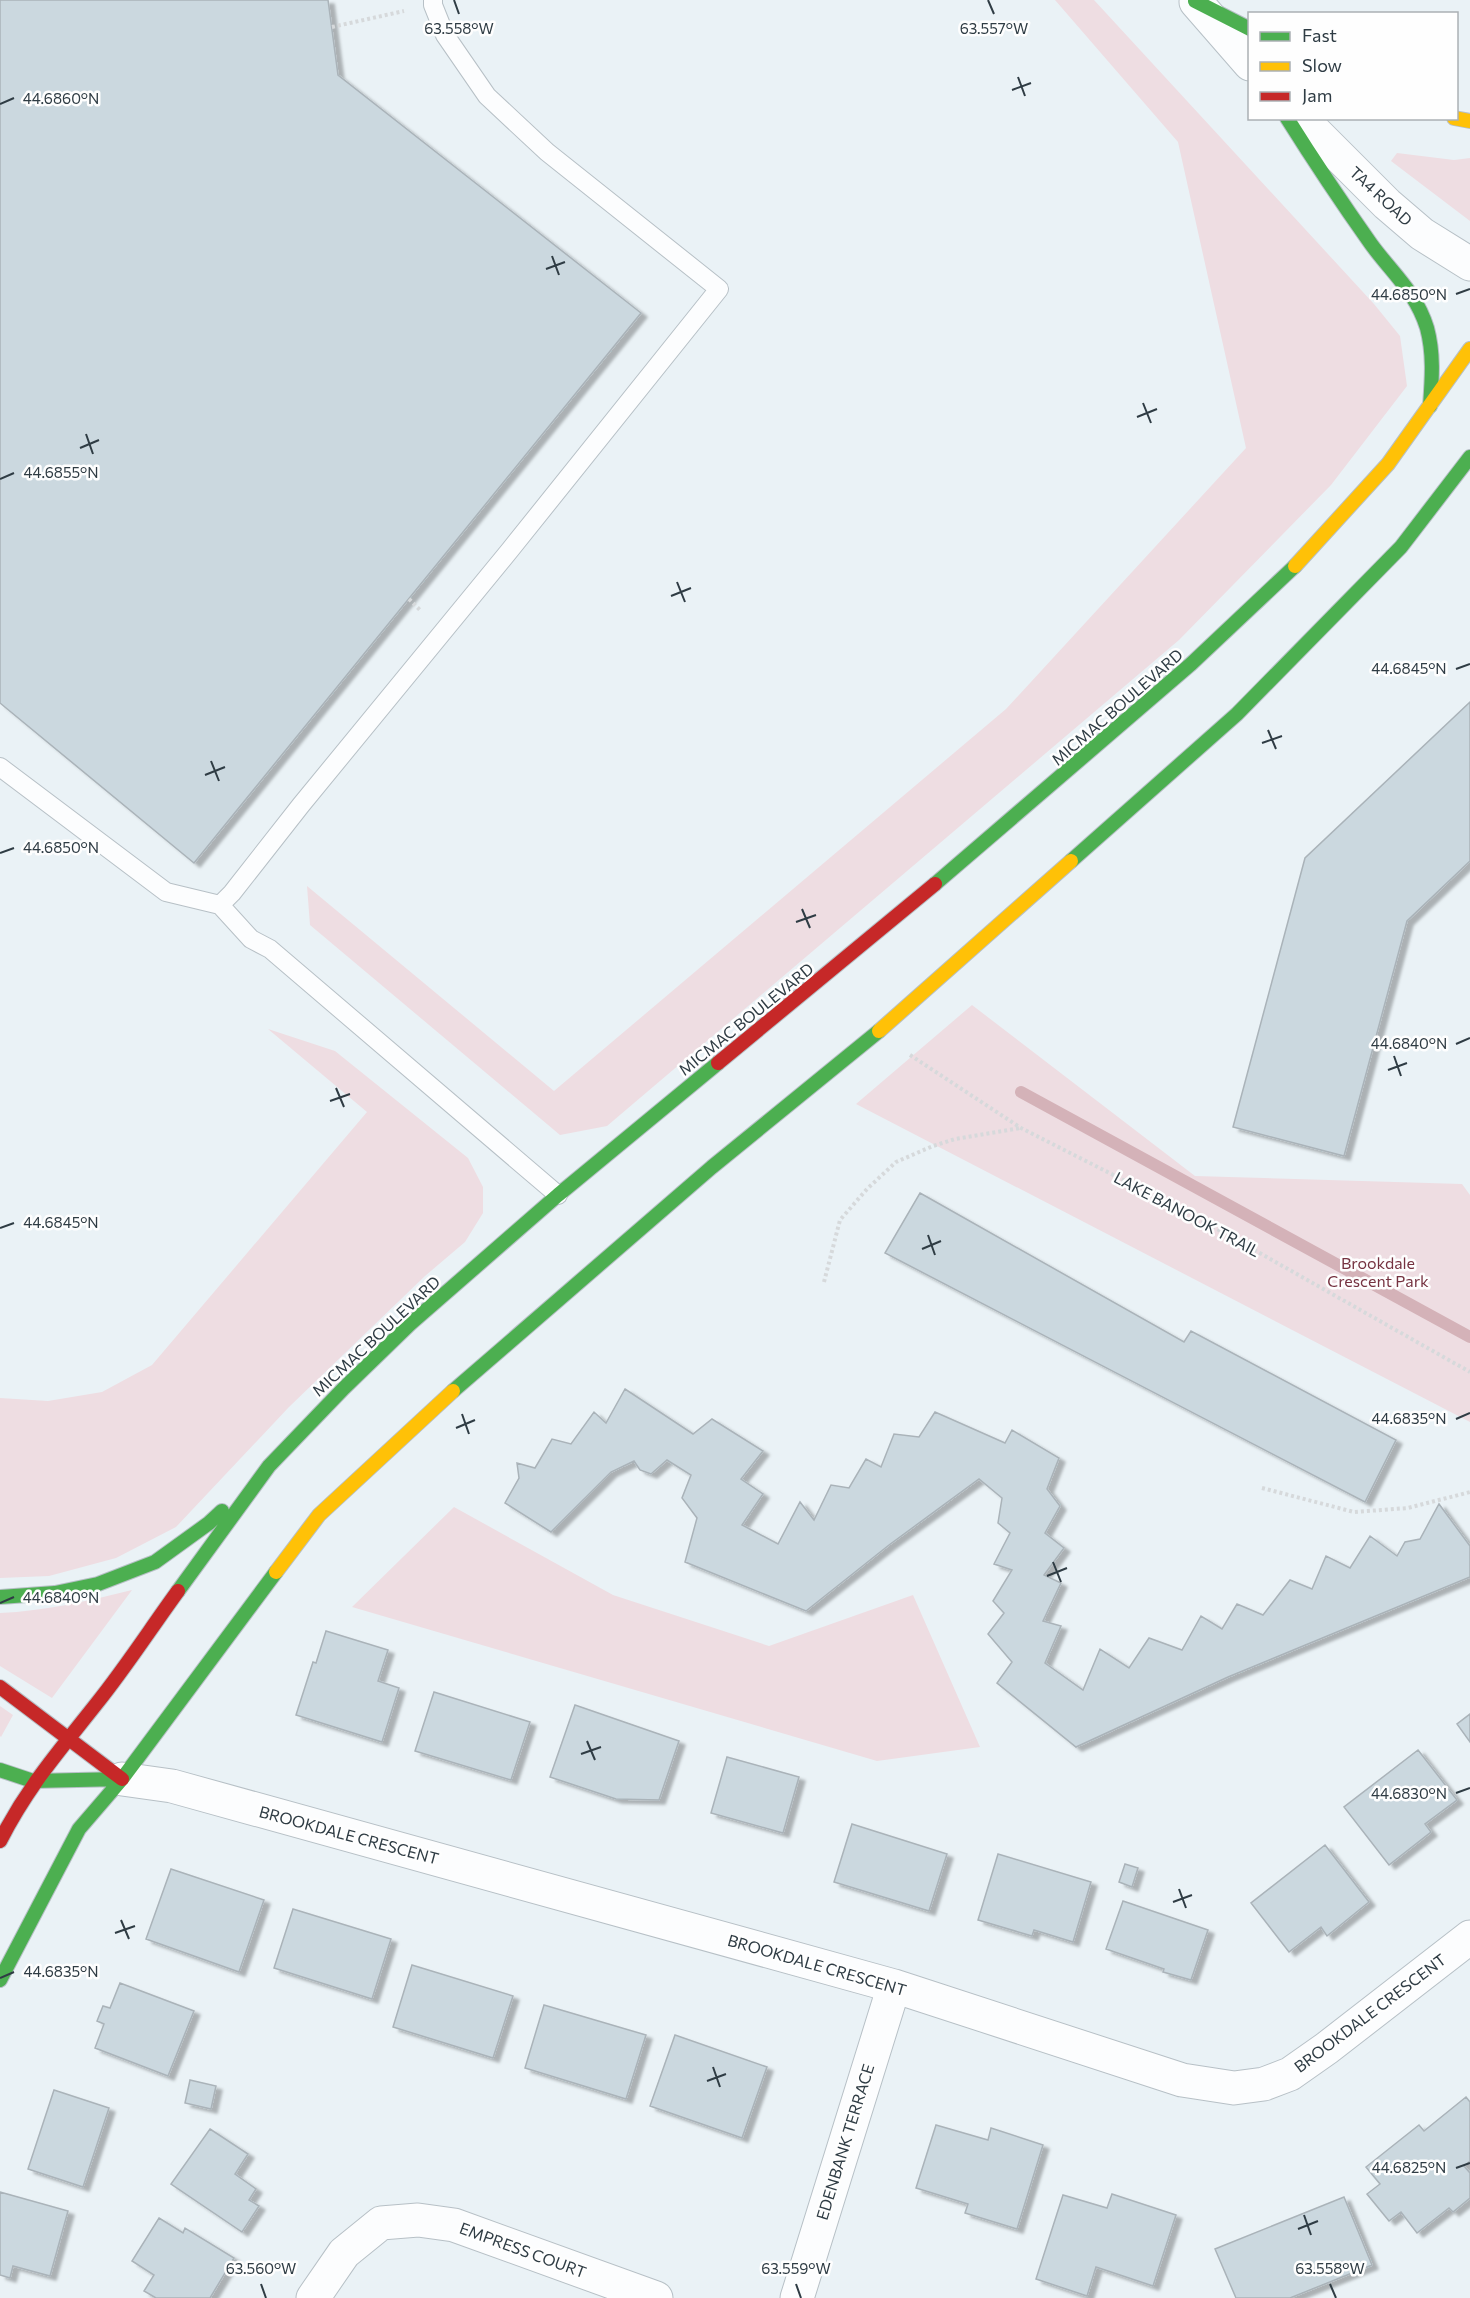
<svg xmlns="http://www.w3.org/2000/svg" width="1470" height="2298" viewBox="0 0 1470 2298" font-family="Commissioner,sans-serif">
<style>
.green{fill:#eedde2}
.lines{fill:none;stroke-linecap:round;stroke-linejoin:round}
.stream{stroke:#d4b2b8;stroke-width:12}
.building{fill:#cbd8df;stroke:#aab3b9;stroke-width:1.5;filter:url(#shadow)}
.lane-casing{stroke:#b7c0c6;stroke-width:20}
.street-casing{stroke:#b7c0c6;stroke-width:35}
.fast-casing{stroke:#b7c0c6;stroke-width:16}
.slow-casing{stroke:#b7c0c6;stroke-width:16}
.jam-casing{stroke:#b7c0c6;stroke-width:16}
.path{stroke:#d6d9db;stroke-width:4;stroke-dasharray:3 3;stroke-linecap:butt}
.lane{stroke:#fcfdfe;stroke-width:18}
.street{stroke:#fcfdfe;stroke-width:33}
.fast{stroke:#4caf50;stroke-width:14}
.slow{stroke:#ffc107;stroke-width:14}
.jam{stroke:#c62828;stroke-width:14}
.ticks{fill:none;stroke:#2f3c44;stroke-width:2}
.labels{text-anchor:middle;stroke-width:5;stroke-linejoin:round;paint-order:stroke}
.street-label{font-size:16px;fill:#2f3c44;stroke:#fefefe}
.park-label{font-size:16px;fill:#753240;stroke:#fefefe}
.ticks-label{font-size:15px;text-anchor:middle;fill:#2f3c44;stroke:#fefefe;stroke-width:5;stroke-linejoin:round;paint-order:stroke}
</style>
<defs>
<filter id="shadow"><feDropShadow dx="6" dy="4" stdDeviation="1.5" flood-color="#0004"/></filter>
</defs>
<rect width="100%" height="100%" fill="#eaf2f6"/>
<!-- green -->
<path class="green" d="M1055,0h39l280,304 26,32 7,50 -76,99 -152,155 -572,486 -47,9 -250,-210 -3,-39 247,205 452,-382 240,-261 -68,-306z
M1397,153l57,7 16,-2v63l-79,-60z
M972,1005l223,171 267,8 8,11v227l-614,-318z
M268,1029l67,22 133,107 15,29v26l-18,29 -40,34 -136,131 -113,120 -60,31 -67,18 -49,2v-180l48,3 54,-9 50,-27 215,-253z
M454,1507l159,88 156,51 144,-51 67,152 -103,14 -525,-154z
M132,1590l-80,108 -52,-32v-53c45,-2 88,-12 132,-23z
M0,1706l13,9 -12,22 -1,-1z"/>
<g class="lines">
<!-- stream -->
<path class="stream" d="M1021,1092l449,245"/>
</g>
<!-- building -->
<path class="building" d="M0,0h328l10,75 303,238 -447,550 -194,-160z
M1470,702v159l-63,60 -63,235 -111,-29 72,-269z
M920,1193l264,149 7,-11 205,109 -31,62 -480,-249z
M625,1389l68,45 19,-15 51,32 -22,28 22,15 -21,31 36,19 22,-42 14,18 17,-35 18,3 17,-29 15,8 13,-33 25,3 16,-25 70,31 7,-13 47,28 -12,31 13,17 -15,27 19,15 -20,27 17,8 -18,38 18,5 -16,37 38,27 17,-41 29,19 20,-30 33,12 19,-34 21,13 15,-25 26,11 27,-35 22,9 14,-33 24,12 20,-32 27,20 8,-14 15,-3 19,-35 31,42v31l-242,100 -152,70 -79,-64 15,-21 -24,-28 16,-21 -11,-12 19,-31 -18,-6 16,-31 -12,-10 4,-25 -23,-19 -90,66 -83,66 -121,-49 12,-44 -15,-20 9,-23 -24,-15 -16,14 -11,-4 -6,-9 -23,11 -60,60 -46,-29 14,-25 -2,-15 18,5 17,-29 19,5 23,-32 12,11z
M326,1631l62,19 -10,31 21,7 -17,54 -86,-27 17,-53 3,1z
M434,1692l96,30 -19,58 -96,-29z
M575,1705l104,36 -20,59 -43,-1 -66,-22z
M1470,1714v28l-13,-18z
M1418,1750l39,50 -32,24 6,8 -42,33 -45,-58z
M727,1757l72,20 -16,56 -72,-20z
M852,1824l95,30 -18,57 -95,-29z
M1325,1845l44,57 -42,34 -6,-9 -32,25 -38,-49z
M998,1854l93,28 -18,60 -39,-12 -2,6 -54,-16z
M1125,1864l13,4 -6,19 -13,-5z
M171,1869l93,31 -25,72 -93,-33z
M1123,1901l85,29 -17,50 -28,-8 1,-3 -58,-20z
M293,1909l98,30 -19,60 -98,-31z
M412,1965l101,31 -20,62 -100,-31z
M120,1983l74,28 -26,65 -73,-28 9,-24 -7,-3 6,-15 7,2z
M544,2005l102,30 -20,64 -101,-31z
M675,2035l92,32 -25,71 -92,-32z
M190,2080l26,6 -5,23 -26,-6z
M54,2090l55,18 -26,79 -55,-18z
M1466,2097l4,5v59l-6,5 6,7v25l-17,14 -4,-4 -32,25 -16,-21 -12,9 -22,-27 13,-10 -14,-17 53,-42 5,6z
M936,2125l52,15 3,-12 52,17 -26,84 -52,-16 3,-9 -52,-16z
M210,2129l38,25 -13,20 21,15 -7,11 10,6 -17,26 -71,-48z
M0,2192l68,19 -18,65 -37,-10 -3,12 -10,-3z
M1112,2194l64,21 -23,71 -57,-19 -9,29 -51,-17 27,-84 44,13z
M1344,2197l28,68 -82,33h-54l-21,-49z
M159,2218l24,15 2,-5 49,30 -24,40h-54l-12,-7 10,-16 -22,-14z"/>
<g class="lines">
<!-- lane casing -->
<g class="lane-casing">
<path id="lane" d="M0,767l166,125 54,13 31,34 19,10 288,246
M220,905l12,-12 69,-88 209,-255 209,-261 -172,-137 -60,-56 -42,-61 -12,-30v-5"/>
</g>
<!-- street casing -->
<g class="street-casing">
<path id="street" d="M1196,2l54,62
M1301,118l86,86 35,30 48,30
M122,1779l50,7 722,200 288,94 52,8 30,-4 26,-10 37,-26 143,-111
M313,2298l31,-45 37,-30 37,-3 36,5 202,73
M797,2298l97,-312"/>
</g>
<!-- fast casing -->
<g class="fast-casing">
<path id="fast" d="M1195,1l55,28
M1287,118c27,43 55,85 84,126 21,29 45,48 56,84 7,26 5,51 3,78
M1071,861l166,-147 164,-167 69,-90
M935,884l256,-220 104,-98
M453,1391l259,-224 167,-136
M178,1591l91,-125 75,-78 66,-64 148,-129 160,-132
M0,1597l55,-4 43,-9 57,-22 54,-39 13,-12
M0,1770l33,11 89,-2
M0,1980l79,-151 43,-50 154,-207"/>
</g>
<!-- slow casing -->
<g class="slow-casing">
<path id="slow" d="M1454,118l16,3
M1295,566l93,-102 82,-115
M879,1031l192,-170
M276,1572l43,-57 134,-124"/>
</g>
<!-- jam casing -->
<g class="jam-casing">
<path id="jam" d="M718,1063l217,-179
M0,1687l122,92
M0,1841c28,-55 60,-91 97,-138 29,-36 54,-75 81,-112"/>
</g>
<!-- path -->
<path class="path" d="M332,27l72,-16
M409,599l11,11
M910,1055l111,73 175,89 274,155
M824,1282l16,-62 27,-31 29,-27 37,-16 22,-7 65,-11
M1262,1488l92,24 54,-4 62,-16"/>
<!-- lane -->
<use href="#lane" class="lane"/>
<!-- street -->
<use href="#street" class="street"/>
<!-- fast -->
<use href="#fast" class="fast"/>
<!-- slow -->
<use href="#slow" class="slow"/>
<!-- jam -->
<use href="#jam" class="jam"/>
</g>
<!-- ticks -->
<path class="ticks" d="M454,0l5,14M988,0l6,14M1018,77l7,19M1012,90l19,-7M0,104l14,-6M552,256l7,19M546,269l19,-7M1456,294l14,-5M1143,403l8,20M1137,417l20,-8M86,434l7,20M80,448l19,-8M0,479l14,-6M677,582l8,20M671,596l20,-8M1456,669l14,-5M1268,730l8,19M1262,743l20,-7M211,761l8,20M205,775l20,-8M0,853l14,-5M802,909l8,19M796,922l20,-7M1456,1044l14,-6M1394,1056l7,20M1388,1070l19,-7M336,1088l8,19M330,1101l20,-7M0,1228l14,-5M928,1235l7,20M922,1249l19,-8M462,1414l7,20M1456,1419l14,-6M456,1428l19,-8M1053,1562l8,20M1047,1576l20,-8M0,1603l14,-6M587,1741l8,19M581,1754l20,-7M1456,1793l14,-5M1179,1889l7,19M1173,1902l19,-7M121,1920l8,19M115,1933l20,-7M0,1978l14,-6M713,2067l7,20M707,2081l19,-7M1456,2168l14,-5M1304,2215l7,20M1298,2229l20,-8M261,2284l5,14M796,2284l5,14M1330,2284l6,14"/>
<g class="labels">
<!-- street labels -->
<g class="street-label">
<text transform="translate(1381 196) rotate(43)" y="6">TA4 ROAD</text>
<text transform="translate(1117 707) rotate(-41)" y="6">MICMAC BOULEVARD</text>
<text transform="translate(746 1019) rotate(-39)" y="6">MICMAC BOULEVARD</text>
<text transform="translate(1187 1214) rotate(28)" y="6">LAKE BANOOK TRAIL</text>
<text transform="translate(376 1336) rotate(-43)" y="6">MICMAC BOULEVARD</text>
<text transform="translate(349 1835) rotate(15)" y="6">BROOKDALE CRESCENT</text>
<text transform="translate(817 1965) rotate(16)" y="6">BROOKDALE CRESCENT</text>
<text transform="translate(1370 2013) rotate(-37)" y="6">BROOKDALE CRESCENT</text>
<text transform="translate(845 2142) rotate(-73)" y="6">EDENBANK TERRACE</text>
<text transform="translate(523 2250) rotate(20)" y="6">EMPRESS COURT</text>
</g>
<!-- park labels -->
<g class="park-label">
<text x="1378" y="1269">Brookdale<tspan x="1378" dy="18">Crescent Park</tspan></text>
</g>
</g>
<g class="ticks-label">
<text x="459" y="34">63.558°W</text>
<text x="994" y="34">63.557°W</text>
<text x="61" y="104">44.6860°N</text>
<text x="1409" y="300">44.6850°N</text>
<text x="61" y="478">44.6855°N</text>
<text x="1409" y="674">44.6845°N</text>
<text x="61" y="853">44.6850°N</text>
<text x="1409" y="1049">44.6840°N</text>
<text x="61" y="1228">44.6845°N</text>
<text x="1409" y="1424">44.6835°N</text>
<text x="61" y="1603">44.6840°N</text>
<text x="1409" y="1799">44.6830°N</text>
<text x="61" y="1977">44.6835°N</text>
<text x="1409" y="2173">44.6825°N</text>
<text x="261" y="2274">63.560°W</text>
<text x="796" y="2274">63.559°W</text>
<text x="1330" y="2274">63.558°W</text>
</g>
<!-- legend -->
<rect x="1248" y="12" width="210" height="108" fill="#fefefe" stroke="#abb0b4" stroke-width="1.5"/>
<rect x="1260" y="32" width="30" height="9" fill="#4caf50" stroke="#abb0b4" stroke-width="1.5"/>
<text x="1302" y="42" font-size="18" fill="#2f3c44">Fast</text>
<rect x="1260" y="62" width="30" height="9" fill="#ffc107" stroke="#abb0b4" stroke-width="1.5"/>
<text x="1302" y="72" font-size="18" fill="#2f3c44">Slow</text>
<rect x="1260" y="92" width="30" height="9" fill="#c62828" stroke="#abb0b4" stroke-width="1.5"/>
<text x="1302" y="102" font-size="18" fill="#2f3c44">Jam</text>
</svg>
